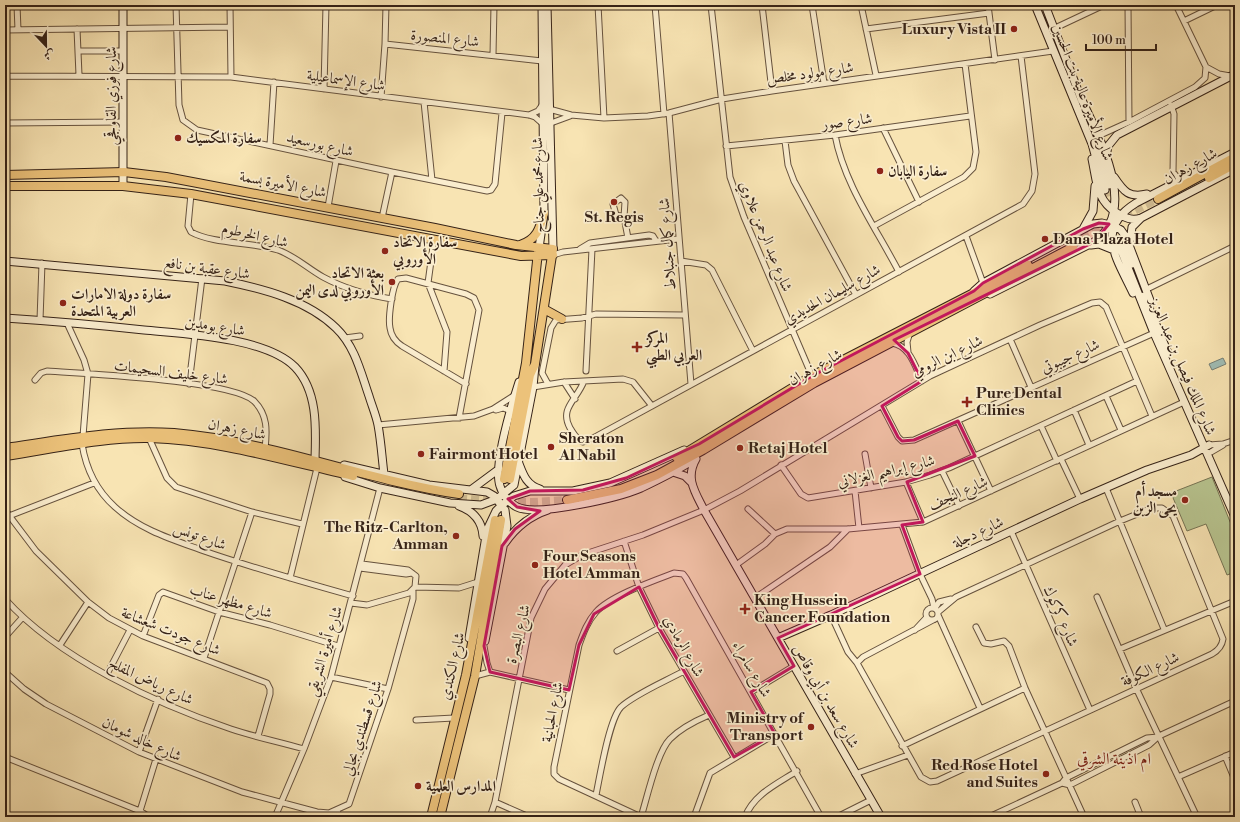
<svg xmlns="http://www.w3.org/2000/svg" width="1240" height="822" viewBox="0 0 1240 822" font-family="'Libre Bodoni',Amiri,serif">
<style>
.green{fill:#b8c590;stroke:#767454}
.water{fill:#a0bdb5;stroke:#757f76}
.lines{fill:none;stroke-linecap:round;stroke-linejoin:round}
.secondary-tunnel{stroke:#d1bd94;stroke-width:7;stroke-dasharray:7 3.5;stroke-linecap:butt}
.primary-tunnel{stroke:#d1bd94;stroke-width:8;stroke-dasharray:8 4;stroke-linecap:butt}
.street-casing{stroke:#66523e;stroke-width:7}
.secondary-casing{stroke:#352217;stroke-width:9}
.primary-casing{stroke:#352217;stroke-width:10}
.street{stroke:#faedce;stroke-width:5}
.secondary{stroke:#faedce;stroke-width:7}
.primary{stroke:#ecc27a;stroke-width:8}
.marked{fill:#c2185b;fill-opacity:0.2;stroke:#c2185b;stroke-width:3;stroke-linejoin:round}
.poi-dot{fill:#8f2418;stroke:#faedce;stroke-width:1.5}
.labels{text-anchor:middle;stroke-width:3.5;stroke-linejoin:round;paint-order:stroke}
.poi-label{font-size:15px;font-weight:bold;fill:#352217;stroke:#faedce;text-anchor:start}
.street-label{font-size:15px;fill:#352217;stroke:#faedce}
.neighbourhood-label{font-size:16px;fill:#7a1f14;stroke:#faedce}
</style>
<rect width="100%" height="100%" fill="#f8e4b3"/>
<filter id="stains"><feTurbulence type="fractalNoise" baseFrequency=".005" numOctaves="4"/><feColorMatrix values="0 0 0 0 .2 0 0 0 0 .09 0 0 0 0 .02 0 0 0 .5 -.17"/></filter>
<radialGradient id="worn" r=".72"><stop offset=".6" stop-color="#630" stop-opacity="0"/><stop offset="1" stop-color="#630" stop-opacity=".3"/></radialGradient>
<!-- green -->
<path class="green" d="M1212,477l23,57v38l-8,3 -21,-51 -19,7 -16,-38z"/>
<!-- water -->
<path class="water" d="M1223,358l3,6 -14,6 -3,-6z"/>
<g class="lines">
<!-- secondary-tunnel -->
<path class="secondary-tunnel" d="M1110,189l3,13
M1105,190l5,19
M1114,225l5,20"/>
<!-- primary-tunnel -->
<path class="primary-tunnel" d="M1071,243l87,-44
M459,498l35,3
M506,502h26l35,-2"/>
<!-- street casing -->
<g class="street-casing">
<path id="street" d="M17,5l1,25
M176,5l3,100 4,15 14,10 195,42 95,19 4,-1 4,-6 7,-71
M230,5l1,72 298,38 6,2 9,8
M386,5l-1,39 157,17
M598,5l6,113
M655,5l9,109
M711,5l19,172 14,40 68,159
M762,5l10,86
M812,5l12,78
M861,5l15,70
M988,5l7,55
M1128,5l1,117
M1184,21l33,-16
M77,29l2,46
M866,29l123,-16
M1053,29l51,-24
M5,30l225,-3
M78,51h45
M493,55l1,-50
M1206,67l13,7 11,2
M5,76l226,1
M5,76l1,47
M324,89l2,-84
M381,97l4,-53
M424,102l8,78
M1171,105l3,9 -1,58 7,9
M549,109l22,6 33,3 44,-2 21,-3 53,-14 50,-8 281,-40
M669,113l22,271
M529,115l9,-4 5,-7
M5,123l118,-1
M551,123l19,-7
M883,128l36,74
M835,135c9,49 41,93 64,137
M1098,136l31,-14 66,-35 10,-9 1,-11 -30,-62
M785,141l3,24 6,16 62,114
M270,145l4,-63
M726,146l109,-11 135,-19
M191,194l-3,32 3,6c22,12 62,10 87,18 17,6 29,18 45,27 22,12 44,18 69,22
M328,207l8,-46
M624,217l-8,-2 -3,-11 8,-6 4,4 -1,15 4,21
M382,218l10,-46
M874,226l90,-49 9,-9 3,-16 -11,-88
M966,236l17,47
M434,239l-6,44 19,49 -3,39
M580,249l10,-6 59,-8 4,1 3,5
M553,255l10,-3 115,-13
M681,261l25,4 6,5 41,81
M1147,289l88,-43
M40,320l2,-57
M67,323l17,37 4,14 -5,62
M345,338l15,-2
M1010,339l21,48
M892,343c18,3 23,23 30,38
M908,352l-1,-10 3,-10
M586,371l6,-122
M35,380l6,-7 6,-2c38,3 183,9 207,30 14,14 13,30 11,48
M584,381c-7,19 -25,27 -14,47 4,6 6,11 13,14l12,-5 428,-233 9,-13 3,-17 -14,-118
M564,382l11,17
M189,384l13,-106
M548,384l-6,-11 9,-45 5,-8 26,-2 14,-4 88,1
M533,387l31,-5 59,-3 10,3 19,24
M1106,396l15,34
M882,406l16,31 4,4 12,-1 240,-107
M496,410l7,-2 8,3
M1074,410l15,35
M459,418l20,-108 -5,-12 -8,-4 -60,-16 -8,1c-6,7 -10,40 -8,49 1,8 6,14 12,18l64,38
M958,421l33,70
M378,425l96,-9 19,-7 22,-14
M1041,426l16,35
M149,438l18,40 9,9 76,25 50,12
M82,444c4,25 14,46 33,63 25,23 59,33 89,44 49,17 99,31 149,45
M1209,445l14,-1 12,-4
M1211,452l12,-7
M865,454l6,34
M1061,459l19,40
M781,465l20,29 7,4 98,-16 24,-7 19,-7 188,-87
M942,471l17,35
M906,482l17,40
M1106,488l58,141
M855,491l4,37
M748,509l27,25
M5,510l31,41 52,51 21,16 34,18 124,47 3,6v5l-12,42
M9,516l85,-33
M902,525l18,49 12,25 2,9
M1011,531l79,179
M624,541l15,46 20,41 75,129
M736,565l29,-21 10,-10 12,-5h61l75,-7 261,-120
M360,568l46,6 6,-1
M290,578l27,-110
M415,587l44,1 19,-6
M1097,597l39,91 61,129
M755,598l75,-51 18,-18
M5,599c53,59 151,105 226,130 24,8 49,13 73,20
M351,603l16,2 42,-12 6,-6 1,-11 -8,-6 -46,-6
M926 614a6 6 0 1 1 12 0a6 6 0 1 1-12 0Z
M935,608l4,-6 12,-3
M831,615l17,37 9,11 64,114 9,5 7,-1 275,-127c7,-4 10,-8 11,-15l-50,-123 -11,-8h-10l-32,13 -164,76 -18,15
M938,615l42,93
M976,627l8,16 7,1 13,-3 5,5 16,42 59,129
M915,630l12,-13
M143,636l16,-41 4,-3 56,20 51,13 68,21
M5,637l17,-19
M60,645l28,-43
M484,646l3,17 3,9
M1120,649l115,-48
M617,651l42,-23
M204,658l48,-146
M857,663l6,-6 70,-37
M5,672l19,17 22,15 93,48 103,40 75,20 12,1 20,-9 39,-115 25,-90v-8
M107,674l23,-44
M475,676l15,-4 79,18
M331,677l57,12
M751,692l43,-26
M416,720l38,-2
M902,746l123,-58
M139,752l19,-53
M1225,756l10,24
M5,757l135,54 9,6
M855,774l53,-19
M1178,777l57,-25
M1062,783l8,2 79,-40 10,-9 76,-35
M596,795c4,-19 13,-76 25,-88 14,-13 45,-26 63,-36
M495,802l34,15
M1135,802l6,15
M337,810l2,7
M140,811l16,-52
M275,817l29,-68 27,-72 49,-189
M490,817l5,-15 36,-184 14,-29 20,-24 17,-10 61,-20 61,-25 36,-19 190,-115 110,-51 52,-22 8,-1 6,5 46,109
M641,817l-82,-38 -5,-5v-7l25,-122c4,-11 8,-23 17,-33 14,-16 57,-31 78,-39l9,1 3,4 135,239
M641,817c6,-19 16,-65 29,-78 11,-11 25,-18 39,-24
M694,817l16,-44 65,-39
M745,817c9,-23 32,-33 52,-46
M837,817l34,-17
M989,817l73,-34 4,-5 81,-40 11,-1"/>
</g>
<!-- secondary casing -->
<g class="secondary-casing">
<path id="secondary" d="M547,5l6,244
M1035,5l57,139 13,46
M1045,5l37,96
M1098,148l11,37
M1106,157l2,-11 9,-11 118,-61
M1092,159c5,23 4,41 25,54 8,5 15,8 24,5
M1114,177c10,15 15,21 33,17
M123,186v-181
M1083,229l10,-18 2,-25
M1124,243l8,21
M1130,243l2,-16 9,-9 94,-49
M1091,245l8,-1 15,6
M1119,245l35,88 81,184
M539,248l5,-35 -2,-208
M5,261l220,20c39,8 82,19 111,47 19,18 25,45 33,68 3,10 7,19 9,29 3,16 4,33 6,49
M974,291l9,-8 110,-59 9,-1 12,3 7,4 5,7 25,66
M1133,293c-16,-34 -39,-64 3,-90l99,-51
M990,294l104,-52c46,-32 4,-106 -13,-144
M1144,296l24,57
M5,318c46,3 93,7 139,12 41,4 121,7 151,37 23,24 21,62 20,92
M519,382c-7,22 -26,84 -19,104 2,8 9,17 17,21 21,10 103,-10 124,-19 19,-9 37,-18 54,-29
M696,459c-11,19 -1,33 8,51l177,307
M518,461c5,13 8,24 22,28
M344,465l85,20 58,7 7,4 11,14 2,16 -22,115
M673,472l12,4 6,6
M345,477l35,11 70,15 31,2 16,-6 17,-14 19,-98 2,-21
M472,489l27,-20
M459,506c14,5 23,15 24,30
M505,543c11,-16 25,-27 43,-33
M469,638l18,-108 9,-19 6,-6 12,-9 16,-5h43l37,-8 74,-33
M778,638l53,-23 249,-116 67,-29 44,-15 18,-10"/>
</g>
<!-- primary casing -->
<g class="primary-casing">
<path id="primary" d="M5,175l119,-3 42,5 269,51 81,17 37,4 -18,115 -5,11 -20,104
M1209,178l26,-14
M5,186h118l68,8 330,62 32,-1
M1158,199l77,-42
M520,245c17,-5 20,-17 24,-32
M544,309l18,10
M5,448c56,-8 112,-19 169,-15 97,8 189,47 285,61
M5,456c48,-7 97,-19 145,-18 69,2 136,23 203,38
M677,458l135,-82 216,-111
M504,479l22,-116 12,-111
M567,500l54,-11 36,-14 46,-25 111,-67 259,-136
M431,817l35,-142 29,-155
M440,817l35,-141 26,-156"/>
</g>
<!-- street -->
<use href="#street" class="street"/>
<!-- secondary -->
<use href="#secondary" class="secondary"/>
<!-- primary -->
<use href="#primary" class="primary"/>
</g>
<!-- marked area -->
<path class="marked" d="M1099,223l10,1 -15,18 -200,98 14,13 14,28 -40,25 16,31 4,4 12,-1 44,-19 17,35 -68,26 16,40 -21,3 18,49 -142,64 16,28 -43,26 24,42 -41,23 -75,-129 -20,-41 -45,27 -15,31 -10,45 -79,-18 -6,-26 18,-100 13,-17 25,-18 -23,-4 -9,-8 22,-8 53,-1 43,-12 73,-34 113,-68 162,-85 9,-8 100,-54z"/>
<!-- markers -->
<g class="poi-dot">
<circle cx="1014" cy="29" r="4"/>
<circle cx="178" cy="138" r="4"/>
<circle cx="880" cy="171" r="4"/>
<circle cx="614" cy="202" r="4"/>
<circle cx="1045" cy="239" r="4"/>
<circle cx="385" cy="251" r="4"/>
<circle cx="392" cy="282" r="4"/>
<circle cx="63" cy="303" r="4"/>
<path d="M635 341h4v4h4v4h-4v4h-4v-4h-4v-4h4z"/>
<path d="M965 396h4v4h4v4h-4v4h-4v-4h-4v-4h4z"/>
<circle cx="551" cy="447" r="4"/>
<circle cx="740" cy="448" r="4"/>
<circle cx="421" cy="454" r="4"/>
<circle cx="1185" cy="500" r="4"/>
<circle cx="456" cy="536" r="4"/>
<circle cx="535" cy="565" r="4"/>
<path d="M743 603h4v4h4v4h-4v4h-4v-4h-4v-4h4z"/>
<circle cx="811" cy="727" r="4"/>
<circle cx="1046" cy="774" r="4"/>
<circle cx="418" cy="786" r="4"/>
</g>
<g class="labels">
<!-- poi labels -->
<g class="poi-label">
<text x="1006" y="34" text-anchor="end">Luxury Vista II</text>
<text x="186" y="143">سفارة المكسيك</text>
<text x="888" y="176">سفارة اليابان</text>
<text x="614" y="222" text-anchor="middle">St. Regis</text>
<text x="1053" y="244">Dana Plaza Hotel</text>
<text x="393" y="247">سفارة الاتحاد<tspan x="393" dy="17">الأوروبي</tspan></text>
<text x="384" y="278" text-anchor="end">بعثة الاتحاد<tspan x="384" dy="17">الأوروبي لدى اليمن</tspan></text>
<text x="71" y="299">سفارة دولة الامارات<tspan x="71" dy="17">العربية المتحدة</tspan></text>
<text x="646" y="343">المركز<tspan x="646" dy="17">العربي الطبي</tspan></text>
<text x="976" y="398">Pure Dental<tspan x="976" dy="17">Clinics</tspan></text>
<text x="559" y="443">Sheraton<tspan x="559" dy="17">Al Nabil</tspan></text>
<text x="748" y="453">Retaj Hotel</text>
<text x="429" y="459">Fairmont Hotel</text>
<text x="1177" y="496" text-anchor="end">مسجد أم<tspan x="1177" dy="17">يحى الزبن</tspan></text>
<text x="448" y="532" text-anchor="end">The Ritz-Carlton,<tspan x="448" dy="17">Amman</tspan></text>
<text x="543" y="561">Four Seasons<tspan x="543" dy="17">Hotel Amman</tspan></text>
<text x="754" y="605">King Hussein<tspan x="754" dy="17">Cancer Foundation</tspan></text>
<text x="803" y="723" text-anchor="end">Ministry of<tspan x="803" dy="17">Transport</tspan></text>
<text x="1038" y="770" text-anchor="end">Red Rose Hotel<tspan x="1038" dy="17">and Suites</tspan></text>
<text x="426" y="791">المدارس العلمية</text>
</g>
<!-- street labels -->
<g class="street-label">
<text transform="translate(445 38) rotate(6)" y="5">شارع المنصورة</text>
<text transform="translate(810 73) rotate(-8)" y="5">شارع مولود مخلص</text>
<text transform="translate(346 80) rotate(8)" y="5">شارع الإسماعيلية</text>
<text transform="translate(1083 92) rotate(69)" y="5">شارع الأميرة عالية بنت الحسين</text>
<text transform="translate(111 96) rotate(-90)" y="5">شارع فوزي القاوقجي</text>
<text transform="translate(847 121) rotate(-7)" y="5">شارع صور</text>
<text transform="translate(320 144) rotate(13)" y="5">شارع بورسعيد</text>
<text transform="translate(1190 166) rotate(-29)" y="5">شارع زهران</text>
<text transform="translate(283 184) rotate(11)" y="5">شارع الأميرة بسمة</text>
<text transform="translate(538 185) rotate(-91)" y="5">شارع محمد علي جناح</text>
<text transform="translate(255 235) rotate(13)" y="5">شارع الخرطوم</text>
<text transform="translate(766 236) rotate(68)" y="5">شارع عبد الرحمن علاوي</text>
<text transform="translate(667 244) rotate(-94)" y="5">شارع كمال جنبلاط</text>
<text transform="translate(207 268) rotate(8)" y="5">شارع عقبة بن نافع</text>
<text transform="translate(832 294) rotate(-29)" y="5">شارع سليمان الحديدي</text>
<text transform="translate(215 326) rotate(9)" y="5">شارع بومدين</text>
<text transform="translate(947 356) rotate(-26)" y="5">شارع ابن الرومي</text>
<text transform="translate(1070 356) rotate(-24)" y="5">شارع جيبوتي</text>
<text transform="translate(1183 366) rotate(67)" y="5">شارع الملك فيصل بن عبد العزيز</text>
<text transform="translate(815 367) rotate(-29)" y="5">شارع زهران</text>
<text transform="translate(171 372) rotate(7)" y="5">شارع خليف السحيمات</text>
<text transform="translate(237 429) rotate(11)" y="5">شارع زهران</text>
<text transform="translate(886 471) rotate(-13)" y="5">شارع إبراهيم الغزلاني</text>
<text transform="translate(958 493) rotate(-24)" y="5">شارع النجف</text>
<text transform="translate(978 532) rotate(-25)" y="5">شارع دجلة</text>
<text transform="translate(200 536) rotate(20)" y="5">شارع تونس</text>
<text transform="translate(231 601) rotate(17)" y="5">شارع مظهر عناب</text>
<text transform="translate(1061 616) rotate(66)" y="5">شارع كركوك</text>
<text transform="translate(171 631) rotate(22)" y="5">شارع جودت شعشاعة</text>
<text transform="translate(518 634) rotate(-76)" y="5">شارع البصرة</text>
<text transform="translate(684 646) rotate(61)" y="5">شارع الرمادي</text>
<text transform="translate(324 651) rotate(-73)" y="5">شارع أميرة الشريقي</text>
<text transform="translate(452 666) rotate(-77)" y="5">شارع الكندي</text>
<text transform="translate(752 669) rotate(60)" y="5">شارع سامراء</text>
<text transform="translate(1150 669) rotate(-25)" y="5">شارع الكوفة</text>
<text transform="translate(151 681) rotate(25)" y="5">شارع رياض المفلح</text>
<text transform="translate(826 696) rotate(60)" y="5">شارع سعد بن أبي وقاص</text>
<text transform="translate(552 712) rotate(-79)" y="5">شارع الحبانية</text>
<text transform="translate(362 728) rotate(-72)" y="5">شارع قسطندي بجالي</text>
<text transform="translate(142 739) rotate(25)" y="5">شارع خالد شومان</text>
</g>
<!-- neighbourhood labels -->
<g class="neighbourhood-label">
<text x="1114" y="764">ام اذينة الشرقي</text>
</g>
</g>
<!-- margin -->
<rect width="1240" height="822" fill="none" stroke="#f8e4b3" stroke-width="20"/>
<rect x="6" y="6" width="1228" height="810" fill="none" stroke="#352217" stroke-width="2"/>
<rect x="10" y="10" width="1220" height="802" fill="none" stroke="#352217"/>
<!-- north arrow -->
<g transform="translate(46 46) rotate(158)" stroke="#faedce" stroke-width="3" paint-order="stroke">
<path d="M0-3L7 15L0 10L-7 15Z" fill="#352217"/>
<text y="-6" font-size="11" font-weight="bold" text-anchor="middle" fill="#352217">ش</text>
</g>
<!-- scale -->
<path d="M1086 44v6h70v-6" fill="none" stroke="#352217" stroke-width="2"/>
<text x="1092" y="44" font-size="12" fill="#352217" stroke="#faedce" stroke-width="3" paint-order="stroke">100 m</text>
<rect width="100%" height="100%" filter="url(#stains)"/>
<rect width="100%" height="100%" fill="url(#worn)"/>
</svg>
